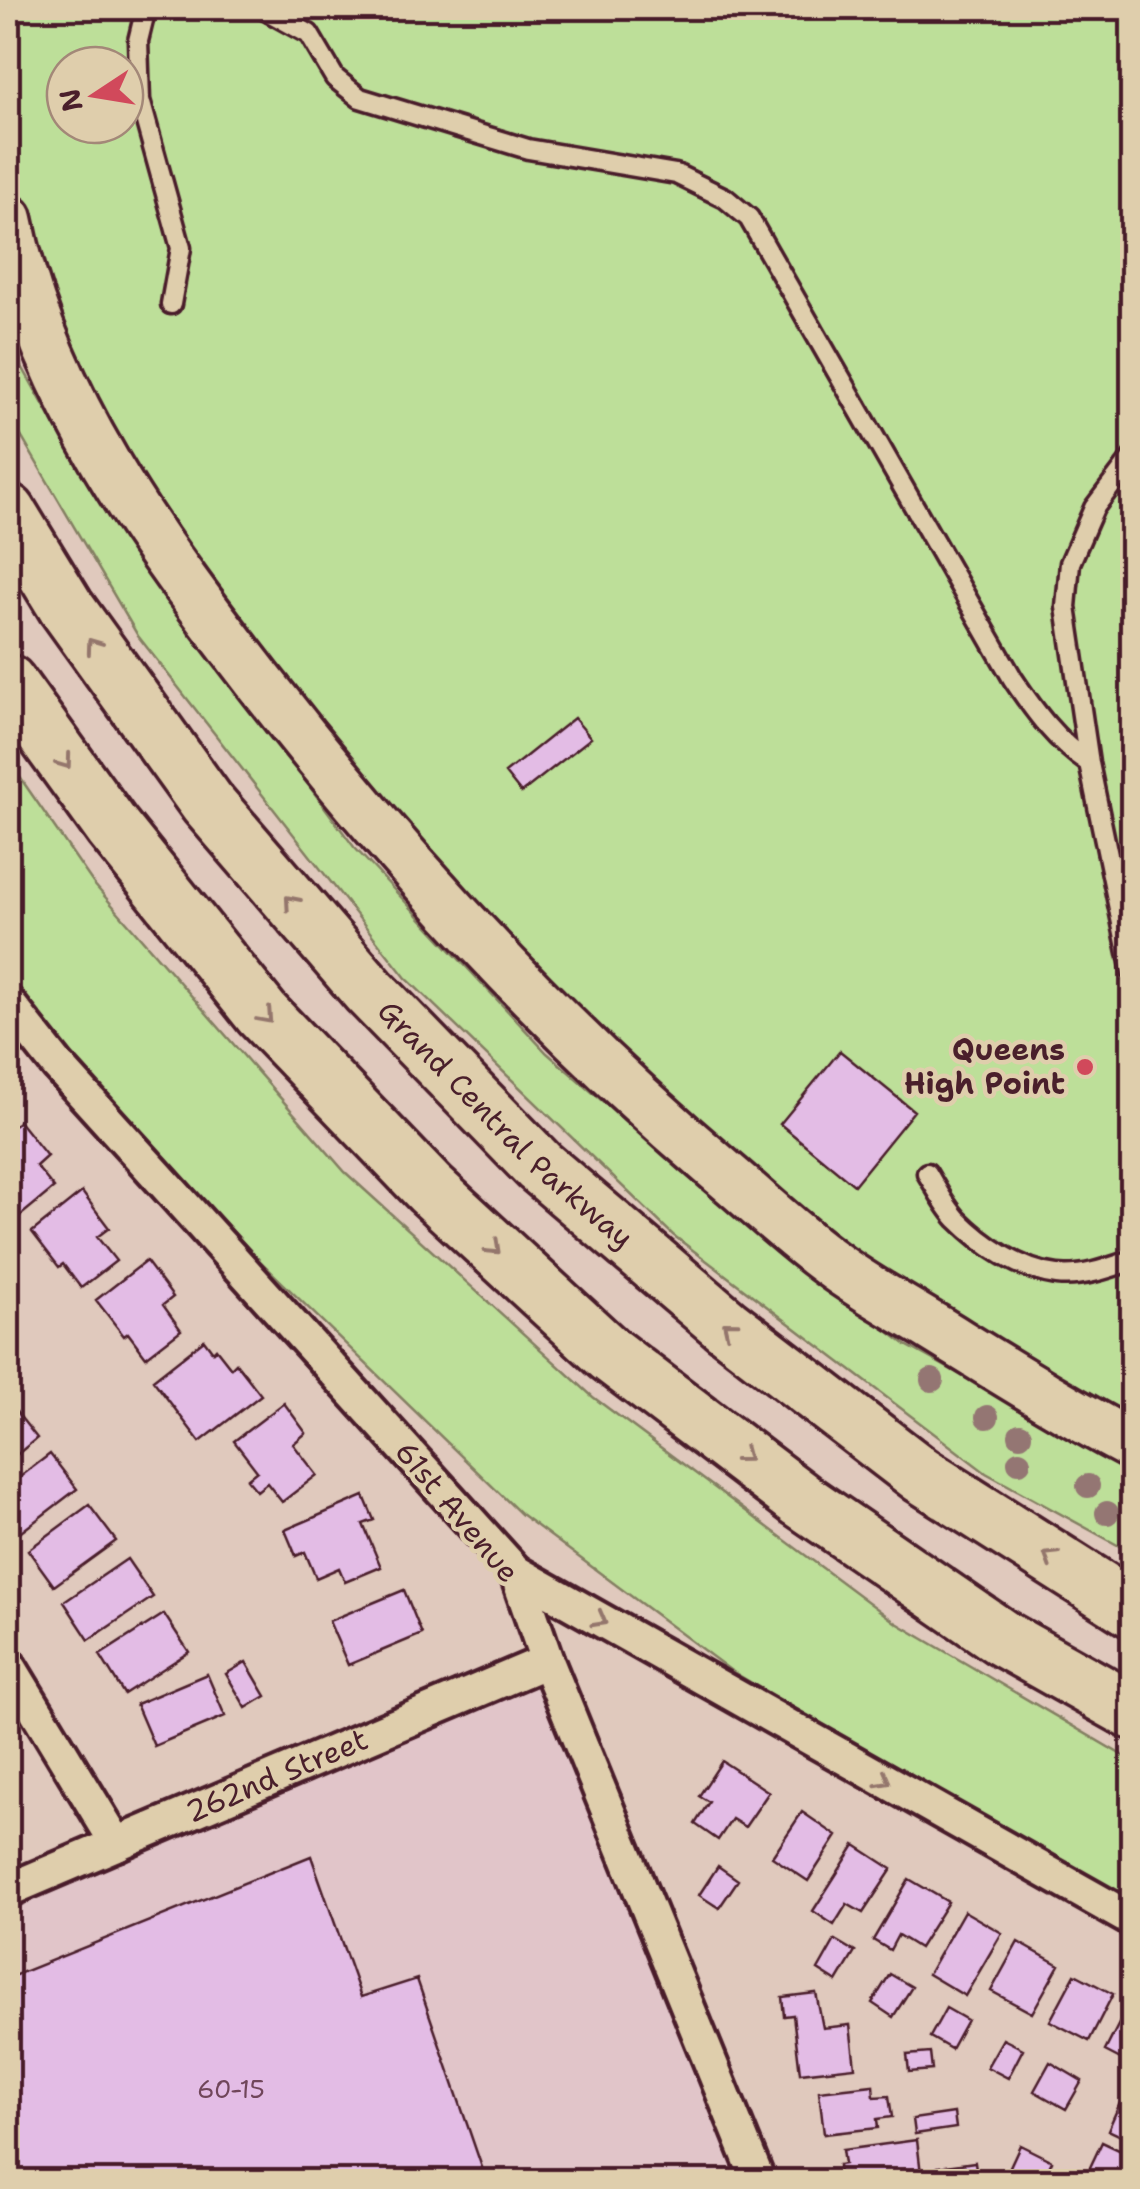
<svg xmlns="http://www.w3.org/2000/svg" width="1140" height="2189" viewBox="0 0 1140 2189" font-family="'Shantell Sans',sans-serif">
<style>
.built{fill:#e1c5c9}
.green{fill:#bddf99;stroke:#847f62;stroke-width:2.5;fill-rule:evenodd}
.building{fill:#e3bce5;stroke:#4a1f2b;stroke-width:2.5}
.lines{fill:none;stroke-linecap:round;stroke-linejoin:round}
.service-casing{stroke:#4a1f2b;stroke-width:25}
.minor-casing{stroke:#4a1f2b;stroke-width:40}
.secondary-casing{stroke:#4a1f2b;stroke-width:55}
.motorway-casing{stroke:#4a1f2b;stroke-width:62}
.service{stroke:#dfceac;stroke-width:18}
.minor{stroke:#dfceac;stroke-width:32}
.secondary{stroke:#dfceac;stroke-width:48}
.motorway{stroke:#dfceac;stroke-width:55}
.tree{fill:#947673}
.oneway{stroke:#94766c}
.poi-dot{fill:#d1495b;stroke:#dfceac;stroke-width:4}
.labels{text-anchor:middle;stroke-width:9;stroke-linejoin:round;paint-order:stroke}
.number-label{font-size:25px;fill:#70465a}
.poi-label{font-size:30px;font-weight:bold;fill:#4a1f2b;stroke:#dfceac;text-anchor:end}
.street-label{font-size:30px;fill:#4a1f2b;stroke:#dfceac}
</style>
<rect width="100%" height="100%" fill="#e0c9bd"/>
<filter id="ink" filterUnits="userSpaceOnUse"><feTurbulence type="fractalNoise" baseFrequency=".01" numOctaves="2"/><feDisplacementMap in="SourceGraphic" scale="20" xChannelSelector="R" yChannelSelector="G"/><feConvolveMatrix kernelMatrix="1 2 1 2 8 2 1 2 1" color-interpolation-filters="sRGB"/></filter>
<g filter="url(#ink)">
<!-- built -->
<path class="built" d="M553,1675l206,507h-751v-292z"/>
<!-- green -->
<path class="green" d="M8,8h1124v1437l-487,-339 -463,-528 -174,-359zM65,65h60v60h-60z
M8,324l12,39 72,128 262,356 193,206 179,155 180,137 226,124v84l-146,-80 -313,-238 -267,-257 -268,-342 -130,-222z
M8,760l85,123 252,289 248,225 302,225 237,139v149l-402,-240 -209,-156 -260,-252 -214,-234 -39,-53z"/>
<!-- building -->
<path class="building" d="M574,718l17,20 -70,55 -16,-20z
M840,1051l74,60 -60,74 -74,-61z
M19,1121l28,35 -11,10 18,22 -34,28 -12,-16v-70z
M82,1192l27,36 -12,9 19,24 -35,27 -18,-24 -4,3 -27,-35z
M146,1261l27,36 -10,8 18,25 -35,27 -18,-24 -4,3 -28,-36z
M204,1340l9,12 3,-3 15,19 5,-5 25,32 -61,47 -47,-62z
M284,1403l22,30 -13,11 24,31 -35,27 -15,-19 -10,8 -10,-12 10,-8 -23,-30z
M10,1404l27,34 -29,24v-57z
M50,1454l27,35 -60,46 -9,-11v-38z
M364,1496l10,24 -11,4 18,43 -36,15 -6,-14 -23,10 -11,-26 -9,4 -11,-26z
M89,1505l27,36 -62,45 -26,-36z
M127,1559l26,38 -64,43 -25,-38z
M404,1590l18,44 -74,31 -19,-44z
M164,1614l25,38 -65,42 -24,-39z
M246,1662l20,34 -20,12 -20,-34z
M207,1674l18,42 -71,30 -18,-42z
M722,1761l47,31 -24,35 -13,-8 -14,21 -23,-16 14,-22 -10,-6z
M802,1812l35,24 -29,45 -36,-24z
M855,1845l37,24 -29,44 -16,-9 -13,21 -21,-14z
M311,1856l50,141 56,-18 70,203h-479v-204z
M718,1866l20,14 -19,28 -20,-13z
M909,1879l39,23 -29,46 -21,-13 -8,15 -17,-10z
M964,1911l38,22 -37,63 -37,-22z
M835,1940l20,12 -18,30 -19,-12z
M1018,1942l41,23 -27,48 -41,-22z
M890,1974l22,13 -19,30 -21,-14z
M1075,1974l38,20 -24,47 -39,-20z
M816,1993l7,35 27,-3 5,42 -55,6 -7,-58 -9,1 -2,-19z
M1130,2002l2,1v62l-27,-14z
M946,2008l21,12 -16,29 -21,-12z
M1003,2039l20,10 -15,29 -21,-11z
M930,2053l2,17 -23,2 -2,-17z
M1050,2062l32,19 -16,28 -32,-18z
M873,2085l1,12 15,-1 3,21 -15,2 1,9 -54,6 -5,-43z
M1120,2103l12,6 -9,28 -15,-7z
M954,2113l2,15 -41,6 -2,-15z
M917,2140l5,42h-82l-2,-17 6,-1 -2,-14z
M1102,2142l30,14v26l-48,-2z
M1020,2145l32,16 -10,21h-19l-16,-9z
M975,2162l3,20h-38l-2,-15z"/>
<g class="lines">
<!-- service casing -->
<g class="service-casing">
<path id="service" d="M146,8l-8,33 2,59 41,148 -10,56
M262,8l47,26 26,44 25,20 168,51 148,25 49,24 24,20 264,461c22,33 43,62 76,84
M1132,458l-38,50 -24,55 -4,44 23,156 43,209
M927,1173c9,15 18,33 30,46 26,26 62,51 100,56 25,3 52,-7 75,-15"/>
</g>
<!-- minor casing -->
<g class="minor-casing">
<g id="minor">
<path d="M8,1003l50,63 458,506 31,89 212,521"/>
<path d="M516,1572l616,348"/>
<path d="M8,1664l109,180"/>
<path id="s1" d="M8,1890l539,-229"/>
</g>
</g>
<!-- secondary casing -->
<g class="secondary-casing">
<path id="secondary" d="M8,219c34,175 143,323 250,461 139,179 290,344 463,491 37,31 72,65 111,93 32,24 68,43 102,64 65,40 130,81 198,117"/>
</g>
<!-- motorway casing -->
<g class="motorway-casing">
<g id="motorway">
<path id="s2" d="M8,512l58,95 141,196 162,188 170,175 187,159 195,150 211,134"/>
<path d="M8,683l104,144 150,187 168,175 179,165 192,146 201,138 130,73"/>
</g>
</g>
<!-- service -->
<use href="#service" class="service"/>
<!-- minor -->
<use href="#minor" class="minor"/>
<!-- secondary -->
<use href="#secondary" class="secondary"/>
<!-- motorway -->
<use href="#motorway" class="motorway"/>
</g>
<!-- trees -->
<g class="tree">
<circle cx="932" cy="1380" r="12"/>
<circle cx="987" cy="1417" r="12"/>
<circle cx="1020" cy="1435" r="12"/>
<circle cx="1019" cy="1462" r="12"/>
<circle cx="1088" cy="1486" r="12"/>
<circle cx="1107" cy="1513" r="12"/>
</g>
<!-- one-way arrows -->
<defs><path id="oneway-chevron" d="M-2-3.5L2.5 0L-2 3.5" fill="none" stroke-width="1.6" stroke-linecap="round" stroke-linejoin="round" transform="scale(2.5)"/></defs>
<g class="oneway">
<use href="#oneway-chevron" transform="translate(93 645) rotate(-126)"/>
<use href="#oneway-chevron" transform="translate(65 762) rotate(54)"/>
<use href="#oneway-chevron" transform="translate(291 902) rotate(-131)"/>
<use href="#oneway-chevron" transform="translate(266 1017) rotate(48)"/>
<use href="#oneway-chevron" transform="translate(494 1248) rotate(43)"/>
<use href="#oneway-chevron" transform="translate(729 1327) rotate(-141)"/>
<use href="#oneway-chevron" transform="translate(744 1456) rotate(37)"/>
<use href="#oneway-chevron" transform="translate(1050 1557) rotate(-148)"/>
<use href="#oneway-chevron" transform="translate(600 1620) rotate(29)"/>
<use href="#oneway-chevron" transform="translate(884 1780) rotate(29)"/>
</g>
</g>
<!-- markers -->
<circle class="poi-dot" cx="1085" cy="1067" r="10"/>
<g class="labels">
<!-- number labels -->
<g class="number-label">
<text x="231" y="2098">60-15</text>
</g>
<!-- poi labels -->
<g class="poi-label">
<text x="1065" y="1060">Queens<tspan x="1065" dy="34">High Point</tspan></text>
</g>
<!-- street labels -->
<g class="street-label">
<text dy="10" stroke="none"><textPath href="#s2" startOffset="792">Grand Central Parkway</textPath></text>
<text transform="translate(457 1512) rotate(50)" y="10">61st Avenue</text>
<text dy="10" stroke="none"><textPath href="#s1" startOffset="292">262nd Street</textPath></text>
</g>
</g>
<!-- margin -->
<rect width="1140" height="2189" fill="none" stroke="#dfceac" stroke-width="40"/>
<rect x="20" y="20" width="1100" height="2149" fill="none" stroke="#4a1f2b" stroke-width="4" filter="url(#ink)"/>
<!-- north arrow -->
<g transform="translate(95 95) rotate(258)"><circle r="48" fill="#dfceac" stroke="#a38878" stroke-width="2.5"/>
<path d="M0-8L18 38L0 25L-18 38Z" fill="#d1495b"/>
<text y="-15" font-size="28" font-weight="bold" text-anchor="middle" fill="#4a1f2b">N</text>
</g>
</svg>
